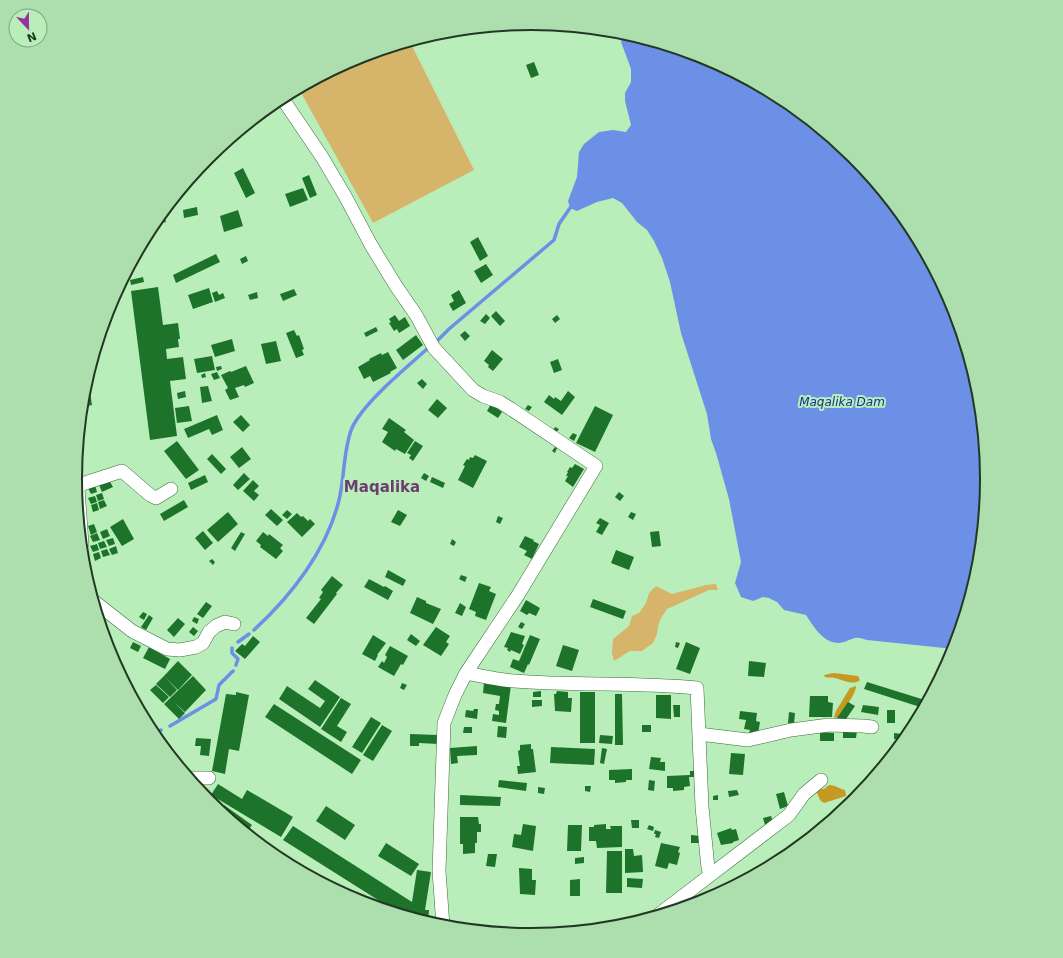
<svg xmlns="http://www.w3.org/2000/svg" width="1063" height="958" viewBox="0 0 1063 958" font-family="'DejaVu Sans',sans-serif">
<style>
.green{fill:#d6b56b}
.forest{fill:#c69923}
.water{fill:#6b90e6}
.lines{fill:none;stroke-linecap:round;stroke-linejoin:round}
.stream{stroke:#6b90e6;stroke-width:3.5}
.building{fill:#1d732a}
.minor-casing{stroke:#3a6a3d;stroke-width:14}
.minor{stroke:#fff;stroke-width:13}
.labels{text-anchor:middle;stroke-width:4;stroke-linejoin:round;paint-order:stroke}
.water-label{font-size:12px;font-style:italic;fill:#133092;stroke:#b9eeba}
.district-label{font-size:15px;font-weight:bold;fill:#6e3d70;stroke:#b9eeba}
.rim{fill:none;stroke:#233824;stroke-width:2}
</style>
<rect width="100%" height="100%" fill="#b9eeba"/>
<!-- green -->
<path class="green" d="M410,42l64,128 -101,53 -74,-134 58,-31z
M716,584l2,6h-9l-42,19 -6,9 -3,8 -1,8 -4,9 -11,8h-12l-16,10 -2,-8 1,-14 16,-13 3,-10 7,-3 7,-10 3,-10 7,-7 16,8 34,-9z"/>
<!-- forest -->
<path class="forest" d="M834,673l24,3 2,4c-7,6 -17,0 -25,-2 -3,-1 -7,0 -10,-1l-1,-2z
M856,686c0,9 -13,24 -19,32l-3,-1 2,-6 14,-23z
M829,785c7,0 10,4 16,5l1,6 -22,7 -4,-3 -3,-7 1,-4h6z"/>
<!-- water -->
<path class="water" d="M624,33l82,25 79,42 69,57 57,69 42,79 26,85 8,89 -8,89 -25,81 -87,-9c-4,-1 -9,-3 -12,-2 -5,1 -11,5 -16,5 -16,0 -25,-16 -33,-28l-22,-5 -7,-8 -8,-4 -6,-1 -10,4 -12,-4 -6,-14 6,-21 -12,-63 -13,-46 -5,-14 -4,-25 -26,-81 -11,-51 -8,-24 -8,-17 -7,-11 -10,-8 -15,-19 -9,-5 -16,4 -20,9 -7,-3 -2,-7 9,-24 2,-25 5,-8 15,-12 14,-2 13,2 5,-7 -6,-24v-8l6,-11v-13l-10,-27z"/>
<g class="lines">
<!-- stream -->
<path class="stream" d="M435,343l14,-14 105,-89 5,-16 11,-16 3,-2
M254,630c37,-34 73,-80 85,-130 6,-24 4,-50 13,-72 11,-25 54,-60 75,-79
M238,642l11,-8
M232,648v5l6,6 -2,6
M170,726l46,-27 3,-14 14,-14
M154,735l7,-5"/>
</g>
<!-- building -->
<path class="building" d="M534,62l5,13 -8,3 -5,-13z
M243,168l12,25 -9,5 -12,-25z
M309,175l8,20 -7,3 -8,-20z
M303,188l5,12 -18,7 -5,-13z
M197,207l1,8 -14,3 -1,-8z
M238,210l5,16 -19,6 -4,-16z
M164,215l2,7 -13,3 8,-9z
M478,237l10,19 -8,5 -10,-19z
M216,254l4,8 -44,21 -3,-8z
M246,256l2,5 -6,3 -2,-5z
M486,264l7,11 -12,8 -7,-12z
M143,277l1,5 -13,3 -1,-5z
M158,287l5,38 15,-2 2,16h-2l1,8 -13,2 1,10 16,-2 3,22 -16,2 7,55 -27,4 -19,-149z
M209,288l4,14 -20,7 -5,-14z
M294,289l3,6 -14,6 -3,-7z
M459,290l7,13 -13,8 -4,-7 5,-3 -3,-6z
M217,291l2,4 4,-2 2,5 -10,4 -3,-9z
M257,292l1,6 -8,2 -2,-5z
M496,311l9,10 -5,5 -9,-10z
M486,314l4,4 -5,6 -5,-3z
M395,315l4,6 6,-4 5,9 -11,7 -2,-4 -3,2 -5,-8 2,-1 -2,-3z
M557,315l3,4 -5,4 -3,-4z
M376,327l2,4 -12,6 -2,-4z
M294,330l3,6 2,-1 5,14 -2,1 2,5 -8,3 -10,-25z
M465,331l5,5 -5,5 -5,-6z
M416,335l7,10 -20,15 -7,-10z
M232,339l3,12 -20,6 -4,-12z
M276,341l5,20 -15,3 -5,-20z
M492,350l11,9 -10,12 -5,-4 1,-2 -5,-4z
M388,352l9,16 -7,4 1,1 -18,9 -3,-6 -6,3 -6,-12 12,-7 -1,-1 12,-6 1,2z
M212,356l3,14 -18,3 -3,-14z
M558,359l4,11 -8,3 -4,-11z
M221,366l1,3 -5,2 -1,-4z
M246,366l8,17 -9,4 -1,-2 -9,3 4,9 -9,3 -5,-10 3,-2 -7,-13 9,-4 1,1z
M90,372l2,9 -6,2z
M217,372l3,6 -6,2 -3,-6z
M205,373l1,4 -4,1 -1,-3z
M422,379l5,5 -4,5 -6,-6z
M86,385h3l3,20 -9,2z
M208,386l4,15 -10,2 -2,-16z
M185,391l1,6 -8,2 -1,-6z
M568,391l7,6 -13,18 -18,-13 5,-7 5,4 1,-2 6,4z
M437,399l10,9 -9,10 -10,-8z
M491,404l11,8 -4,6 -11,-7z
M528,405l4,2 -3,4 -4,-2z
M189,406l3,15 -15,2 -2,-15z
M595,406l18,9 -18,37 -19,-9z
M217,415l6,15 -11,5 -3,-6 -21,9 -4,-9z
M241,415l9,10 -7,7 -10,-10z
M389,418l17,12 -2,2 10,8 -9,14 -9,-5 -1,2 -13,-9 6,-10 -6,-3z
M555,427l4,2 -3,4 -3,-3z
M573,433l4,2 -3,6 -5,-3z
M177,441l22,29 -13,9 -22,-28z
M415,441l8,5 -10,15 -4,-3 2,-3 -4,-2z
M242,447l9,12 -12,9 -9,-11z
M555,447l2,1 -2,5 -3,-2z
M212,454l14,15 -5,5 -14,-15z
M475,455l12,6 -14,27 -15,-8 7,-14 -2,-1 4,-6 2,1 1,-3 3,1z
M575,464l9,5 -11,18 -8,-6 3,-5h-2l2,-4h-1l3,-5 2,1z
M244,473l6,6 -12,11 -5,-5z
M424,473l5,3 -3,5 -5,-3z
M205,475l3,7 -17,8 -3,-7z
M432,477l13,6 -2,5 -13,-6z
M109,480l4,7 -11,5 -3,-7z
M253,480l6,6 -5,5 5,4 -5,6 -11,-10z
M95,485l2,7 -6,2 -3,-6z
M619,492l5,4 -4,5 -5,-4z
M102,493l2,6 -6,2 -2,-6z
M95,496l2,6 -6,2 -3,-6z
M104,500l3,6 -7,3 -2,-7z
M184,500l4,7 -24,14 -4,-7z
M97,503l2,7 -6,2 -2,-7z
M271,509l12,11 -6,6 -12,-11z
M287,510l5,4 -5,5 -5,-4z
M398,510l9,5 -7,11 -9,-4z
M228,512l10,12 -20,18 -11,-12z
M631,512l5,2 -3,6 -5,-3z
M297,513l4,4 2,-1 5,5 2,-2 5,5 -13,13 -15,-15z
M498,516l5,2 -3,6 -4,-2z
M600,518l9,5 -7,12 -6,-3 4,-7 -4,-2z
M123,519l11,20 -12,7 -12,-19z
M94,524l3,8 -6,3 -3,-9z
M107,529l3,7 -7,3 -3,-7z
M203,531l10,12 -8,7 -10,-12z
M659,531l2,15 -9,1 -2,-15z
M241,532l4,2 -10,17 -4,-3z
M263,532l5,4 1,-2 14,11 -3,3 3,3 -7,8 -16,-12 1,-2 -5,-4z
M97,533l3,7 -7,2 -3,-6z
M525,536l9,4 -1,1 6,3 -7,15 -8,-4 3,-4 -8,-4z
M113,538l2,6 -6,2 -3,-6z
M452,539l4,3 -2,4 -4,-2z
M104,541l3,6 -7,2 -2,-6z
M97,544l2,6 -6,2 -3,-6z
M116,546l2,7 -6,2 -3,-6z
M107,549l3,6 -7,2 -2,-6z
M616,550l18,7 -5,13 -18,-7z
M99,552l2,6 -6,3 -2,-7z
M212,559l3,3 -2,3 -4,-4z
M388,570l18,10 -3,6 -18,-9z
M461,575l6,2 -2,5 -6,-3z
M332,576l11,9 -7,8 1,1 -23,30 -8,-6 15,-19 -2,-1 4,-6 -2,-2z
M369,579l15,8 1,-1 8,5 -5,9 -24,-13z
M479,583l12,4 -2,4 7,3 -10,26 -11,-4 1,-4 -7,-3z
M417,597l9,4v2l15,6 -8,15 -23,-11z
M593,599l33,12 -3,8 -33,-12z
M526,600l14,8 -4,8 -7,-3 -2,2 -7,-4z
M206,602l6,4 -9,12 -6,-4z
M460,603l6,4 -4,9 -7,-3z
M143,612l4,2 -3,6 -5,-3z
M149,615l4,3 -7,12 -5,-3z
M194,617l5,2 -2,5 -5,-3z
M178,618l7,6 -11,13 -7,-7z
M521,622l4,2 -3,5 -4,-2z
M193,627l5,4 -4,5 -5,-4z
M436,627l14,9 -4,6 3,2 -8,12 -18,-11z
M511,632l14,4 -3,8 2,1 -4,9 -9,-4 -1,2 -3,-2 1,-2 -4,-1z
M411,634l9,7 -4,5 -9,-6z
M373,635l13,8 -9,12h1l-3,6 -13,-7z
M530,635l10,4 -11,26 -1,-1 -4,9 -14,-6 3,-8 6,2z
M253,636l7,6 -15,17 -10,-8 7,-7 3,2z
M133,642l8,4 -3,6 -8,-4z
M676,642l4,1 -2,5 -3,-1z
M686,642l14,6 -10,26 -14,-5z
M563,645l16,5 -7,21 -16,-5z
M390,646l18,10 -5,9 -2,-1 -7,12 -16,-9 4,-6 2,2 3,-6 -2,-2z
M149,647l21,12 -5,10 -22,-11z
M178,661l14,14 -14,15 -14,-14z
M749,661l17,2 -2,14 -16,-1z
M164,676l13,14 -7,7 -14,-13z
M193,676l13,14 -21,22 -10,-9 10,10 -6,6 -15,-15z
M315,680l25,17 -20,30 -41,-28 8,-13 33,22 5,-7 -17,-12z
M484,682l27,3 -5,38 -14,-2 1,-7 6,1v-4l-4,-1 1,-6h3l1,-8 -17,-3z
M867,682l61,19 -4,7 -4,-1 -56,-18z
M402,683l5,2 -3,5 -4,-2z
M156,685l13,12 -6,6 -13,-13z
M541,691v6h-8v-5z
M557,691l11,1v6h4l-1,14 -16,-1 -1,-17h2z
M236,692l13,3 -10,56 -10,-2 -4,25 -13,-3 14,-77 10,1z
M580,692h15v51h-15z
M615,694h7l1,51h-8z
M656,695h15v24l-15,-1z
M810,696h18v6l5,1 -1,14h-23z
M341,698l10,6 -14,22 10,6 -6,10 -20,-13z
M532,700h10v6l-10,1z
M848,702l7,4 -11,16 -7,-4z
M274,704l87,56 -9,14 -87,-57z
M673,705h7v12h-6z
M863,705l16,2 -1,8 -17,-3z
M474,709h4l-1,10 -12,-2 1,-7 7,1z
M887,710h8v13h-8z
M740,711l17,2 -1,8 4,1 -2,12 -9,-1 1,-3 -6,-1 2,-9 -7,-1z
M789,712l6,1 -1,11 -6,-1z
M371,717l10,6 -19,30 -10,-6z
M382,725l10,6 -19,30 -10,-6z
M642,725h9v7h-9z
M498,726l9,1 -1,11 -9,-1z
M464,727h8v6h-9z
M843,731h14l-1,7h-13z
M820,732l14,1v8h-14z
M894,733l8,1 -1,5h-7z
M410,734l28,1v9l-19,-1v3h-9z
M600,735l13,1 -1,8 -13,-1z
M196,738l15,1 -2,17 -9,-1 1,-9h-6z
M531,744v5h2l3,23 -18,2 -1,-8h3l-2,-15 2,-1v-5z
M477,746v9l-20,1 1,7 -7,1 -1,-16z
M551,747l44,2 -1,16 -44,-2z
M602,748l5,1 -3,15 -4,-1z
M731,753l14,1 -2,21 -14,-1z
M651,757l10,1 -1,4h5v9l-16,-2z
M632,769v11h-6v2l-11,1v-3h-6v-10z
M690,771h5v6h-6l1,9 -6,1v3l-11,1v-3h-6v-12l23,-1z
M499,780l28,3 -1,8 -28,-4z
M649,780l6,1 -1,10 -6,-1z
M218,784l24,15 5,-9 46,27 -12,20 -70,-42z
M585,786h6l-1,6 -5,-1z
M538,787l7,1 -1,6 -6,-1z
M737,790l2,5 -10,2 -1,-6z
M862,791l-8,11 -3,-4z
M784,792l4,14 -8,3 -4,-15z
M460,795l41,2 -1,9 -40,-1z
M718,795v5h-5v-4z
M224,805l28,20 -5,7 -27,-22z
M326,806l29,19 -10,15 -29,-19z
M771,816l2,6 -8,3 -2,-7z
M460,817h18l1,7h2v8h-4v11h-2v10l-12,1v-10h-3z
M631,820h8v8h-7z
M523,824l13,2 -3,25 -21,-4 2,-13 7,1z
M606,824v5h5l-1,-3h12v21l-25,1 -1,-7h-7v-14h5v-2z
M568,825h14l-1,26h-14z
M649,825l5,2 -1,4 -6,-2z
M820,825l2,3 -17,13 -2,-3z
M293,826l119,76 5,-32 14,2 -6,38h4l-1,10 6,1v3l-37,-12 -114,-72z
M731,828l1,2 4,-1 3,11 -6,2v1l-12,2 -4,-12z
M655,830l6,2 -2,6 -4,-1 1,-3h-2z
M691,835l10,1v7h-10z
M386,843l33,21 -8,12 -33,-20z
M661,843l19,4 -2,5 2,1 -3,12 -8,-2 -2,6 -12,-3z
M625,849h8l1,7 8,-1 1,17 -18,1z
M607,851h15v42h-16z
M488,854h9l-2,13 -9,-1z
M584,857v6l-9,1v-6z
M519,868l13,1v11h4l-1,15 -15,-1z
M627,878l16,1 -1,9 -15,-1z
M323,879l6,3 -1,3 -6,-4z
M580,879v17h-10v-16z"/>
<g class="lines">
<!-- minor casing -->
<g class="minor-casing">
<path id="minor" d="M282,98l40,59 23,39 26,49 25,41 20,29 18,33 39,42 10,6 17,6 11,7 85,57 -78,129 -52,78c16,3 32,7 48,8 61,5 122,1 183,7l5,119 6,61 2,6
M82,544l-4,-55 4,-5 40,-13 28,24 6,3 15,-9
M95,602l37,29 35,18 13,1 16,-3 7,-4 6,-11 7,-6 9,-4 9,2
M699,734l49,6 43,-10 38,-5 34,1 9,1
M190,778h19
M658,915l131,-100 15,-21 17,-14
M443,926l-4,-55 5,-148 11,-28 11,-22"/>
</g>
<!-- minor -->
<use href="#minor" class="minor"/>
</g>
<g class="labels">
<!-- water labels -->
<g class="water-label">
<text x="842" y="406">Maqalika Dam</text>
</g>
<!-- district labels -->
<g class="district-label">
<text x="382" y="492">Maqalika</text>
</g>
</g>
<!-- crop -->
<path d="M0 0H1063V958H0ZM82 479a449 449 0 1 1 898 0a449 449 0 1 1-898 0Z" fill="#addfae" fill-rule="evenodd"/>
<path class="rim" d="M82 479a449 449 0 1 1 898 0a449 449 0 1 1-898 0Z"/>
<!-- north arrow -->
<g transform="translate(28 28) rotate(158)"><circle r="19" fill="#b9eeba" stroke="#7da57e"/>
<path d="M0-3L7 15L0 10L-7 15Z" fill="#96349c"/>
<text y="-6" font-size="11" font-weight="bold" text-anchor="middle" fill="#233824">N</text>
</g>
</svg>
